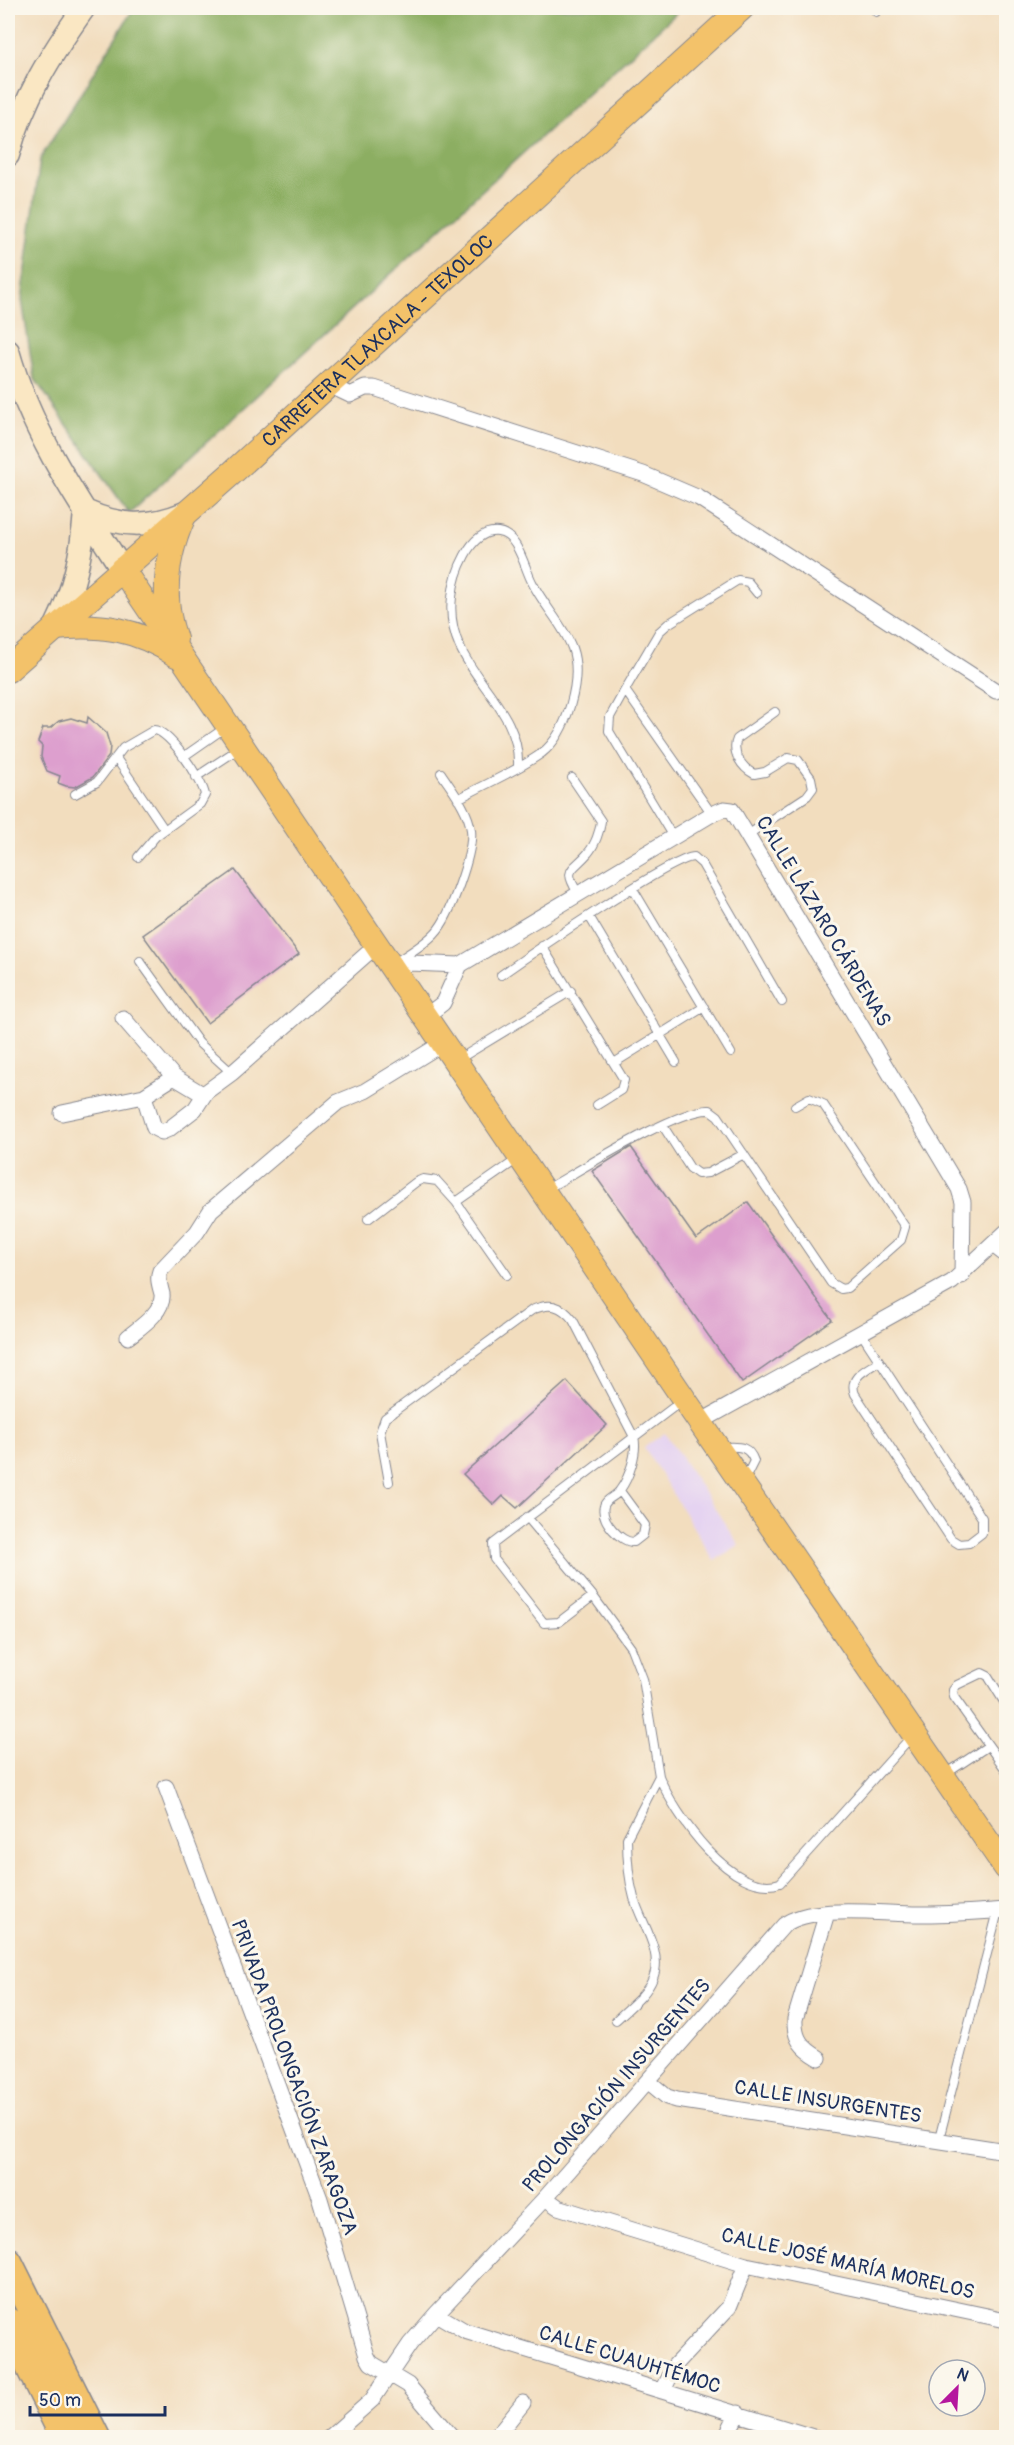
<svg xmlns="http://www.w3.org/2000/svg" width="1014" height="2445" viewBox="0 0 1014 2445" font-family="Pangolin,sans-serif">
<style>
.built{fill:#e5d3f1}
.forest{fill:#8cae62;stroke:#546e60;stroke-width:1.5}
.building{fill:#dd9fce}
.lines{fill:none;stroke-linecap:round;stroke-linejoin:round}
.lane-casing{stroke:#86868e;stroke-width:10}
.street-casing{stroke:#86868e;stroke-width:17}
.secondary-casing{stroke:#86868e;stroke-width:25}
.primary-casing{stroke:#86868e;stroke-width:26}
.highway-casing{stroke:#86868e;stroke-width:31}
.lane{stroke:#fff;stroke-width:8}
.street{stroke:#fff;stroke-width:15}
.secondary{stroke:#fae7c3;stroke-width:22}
.primary{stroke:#f3c26a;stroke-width:24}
.highway{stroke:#f3c26a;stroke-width:28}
.labels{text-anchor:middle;stroke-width:6;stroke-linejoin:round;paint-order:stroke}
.street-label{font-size:20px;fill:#1b2f5e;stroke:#fbf7ec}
</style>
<rect width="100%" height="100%" fill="#fbf7ec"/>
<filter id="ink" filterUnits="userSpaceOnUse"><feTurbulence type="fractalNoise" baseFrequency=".0167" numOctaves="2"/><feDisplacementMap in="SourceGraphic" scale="12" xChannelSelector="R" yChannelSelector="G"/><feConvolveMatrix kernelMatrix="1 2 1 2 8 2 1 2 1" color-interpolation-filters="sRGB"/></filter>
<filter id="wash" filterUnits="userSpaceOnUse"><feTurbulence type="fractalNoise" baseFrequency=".008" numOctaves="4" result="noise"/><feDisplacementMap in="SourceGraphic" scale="24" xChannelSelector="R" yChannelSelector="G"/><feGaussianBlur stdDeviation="1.35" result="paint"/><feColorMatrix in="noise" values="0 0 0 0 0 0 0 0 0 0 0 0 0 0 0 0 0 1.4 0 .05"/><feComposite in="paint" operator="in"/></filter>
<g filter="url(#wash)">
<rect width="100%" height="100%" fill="#f2ddbe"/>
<!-- built -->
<path class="built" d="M665,1433l74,112 -25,16 -70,-114z"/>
<!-- forest -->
<path class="forest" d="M134,8h548l-553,505 -95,-135 -12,-78 18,-141z"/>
<g id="blocks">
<!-- building -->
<path class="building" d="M88,717l18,16 4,13 -1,10 -16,21 -18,10 -9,-1 -8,-3 2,-7 -13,-5 -6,-14 1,-11 -4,-4 5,-14h7l9,-7 12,-3 16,5z
M235,870l64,84 -92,69 -64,-88z
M631,1147l65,92 52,-37 84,118 -90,63 -150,-212z
M567,1381l40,44 -90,83 -14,-12 -9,9 -31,-31z"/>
</g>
</g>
<g filter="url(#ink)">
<use href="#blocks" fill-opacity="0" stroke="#86868e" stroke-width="1.5"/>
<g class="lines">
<!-- lane casing -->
<g class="lane-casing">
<path id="lane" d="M876,12l5,-4
M625,690l34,-58 9,-8 70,-44 10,2 9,11
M183,757l43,-30
M116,758l48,71
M196,777l44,-29
M572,778l29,43c-1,10 -6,24 -13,32 -15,18 -26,15 -10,40
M75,794l22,-12 26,-34 31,-18c15,0 49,51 51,65l-5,9 -44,32 -18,21
M458,799c27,-15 59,-28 84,-46 25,-20 41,-74 30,-105 -9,-24 -29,-43 -40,-66 -8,-15 -14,-48 -34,-50 -29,-3 -44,44 -46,65 -9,73 69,102 66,169
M749,834l58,-38 6,-8 -2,-10 -13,-18 -10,-2 -23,14 -11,2c-12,-6 -23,-22 -17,-35l38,-27
M673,837l-64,-106 1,-14 15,-27 87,124
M633,889l98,164
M589,916l87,146
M542,946l82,134 -3,10 -24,15
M140,961l59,82 33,30
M394,963c14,-9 30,-18 41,-30 15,-15 39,-82 36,-103 -3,-21 -19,-40 -30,-57
M501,975c27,-19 171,-118 193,-118l8,7 80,138
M459,1059l112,-68
M614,1063l90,-56
M663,1126l27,42 8,6 10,-1 36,-19
M545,1190c32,-18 133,-82 165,-80l8,6 113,167 10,6 6,-1 54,-48 4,-13 -82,-123 -14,-6 -14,8
M456,1202l63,-44
M368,1219l48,-37 7,-3 14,2 19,21 51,73
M861,1333l121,185v15l-13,10 -10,1 -8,-5 -96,-145c-7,-17 11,-24 23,-32
M722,1447c15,0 26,-3 32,14l-9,18
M389,1482l-9,-50 5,-14 147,-108c18,-8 29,-5 41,10l61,117c4,15 -5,41 -14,53 -4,7 -14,8 -16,16 -4,14 17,37 30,36l9,-7 2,-10 -25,-34
M527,1517l66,79 38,52 12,31 16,97c15,38 74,123 121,107l131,-146
M593,1596l-34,26 -15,1 -50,-64 -1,-15 190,-144
M1006,1705l-18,-29 -6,-3 -25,12 -4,5 1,7 52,73
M944,1775l44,-29
M616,2020c13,-13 30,-24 37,-42 11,-26 -12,-55 -19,-80 -5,-18 -7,-40 -7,-60l32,-62
M939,2139l59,-228"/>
</g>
<!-- street casing -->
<g class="street-casing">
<path id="street" d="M327,384l23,11 15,-7h9l269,86 56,24 297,193
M393,970l17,-7 50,2
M425,1017l18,-14 17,-38 252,-151 12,-5 8,1 227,379 4,13 -1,74
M123,1018l51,59 30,18
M144,1096l10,32 8,4 7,-3 26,-20 11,-17 26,-19 145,-128
M62,1113l82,-17 30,-19
M993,1245l13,10
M128,1337c12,-10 36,-25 34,-43 -2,-8 -5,-15 -2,-23l37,-39 14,-22 127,-108 27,-11 78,-48
M700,1422l252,-140 54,-50
M166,1787l154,412 47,157 4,7 37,22 45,53
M819,2058c-17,-10 -25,-19 -24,-39l32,-106
M649,2082l18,15 10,3 329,51
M545,2198l13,9 188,58 260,55
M436,2314l29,17 351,107
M663,2391l12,-26 54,-58 17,-42
M329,2438l43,-38 38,-56 26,-30 109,-116 239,-273c29,-22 102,-10 140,-11 27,0 55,-2 82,-4
M495,2438l28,-35
M725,2438l13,-25"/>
</g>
<!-- secondary casing -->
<g class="secondary-casing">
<path id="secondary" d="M8,155c15,-56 43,-101 76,-147
M8,351c22,79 70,150 114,218
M85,511c35,16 64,17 100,2
M55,628c19,-38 27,-74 30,-117"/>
</g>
<!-- primary casing -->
<g class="primary-casing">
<g id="primary">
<path d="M122,569l562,830 322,469"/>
<path d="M55,628c45,-5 83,1 121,27"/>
<path d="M175,639c-14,-40 -9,-82 8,-121"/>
<path id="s1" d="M8,670l224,-197 510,-465"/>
</g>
</g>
<!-- highway casing -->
<g class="highway-casing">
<path id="highway" d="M8,2262l88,176
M8,2322l57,116"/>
</g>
<!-- lane -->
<use href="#lane" class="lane"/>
<!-- street -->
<use href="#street" class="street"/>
<!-- secondary -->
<use href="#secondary" class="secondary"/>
<!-- primary -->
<use href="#primary" class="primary"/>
<!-- highway -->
<use href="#highway" class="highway"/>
</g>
</g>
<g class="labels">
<!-- street labels -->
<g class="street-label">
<text dy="7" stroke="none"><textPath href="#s1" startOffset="495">CARRETERA TLAXCALA - TEXOLOC</textPath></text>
<text transform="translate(824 921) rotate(59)" y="7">CALLE LÁZARO CÁRDENAS</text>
<text transform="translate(295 2077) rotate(70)" y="7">PRIVADA PROLONGACIÓN ZARAGOZA</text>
<text transform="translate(616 2085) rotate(-49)" y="7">PROLONGACIÓN INSURGENTES</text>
<text transform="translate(828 2101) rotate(9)" y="7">CALLE INSURGENTES</text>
<text transform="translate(848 2263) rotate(13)" y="7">CALLE JOSÉ MARÍA MORELOS</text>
<text transform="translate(630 2359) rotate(17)" y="7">CALLE CUAUHTÉMOC</text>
</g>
</g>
<!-- margin -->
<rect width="1014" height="2445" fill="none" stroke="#fbf7ec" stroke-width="30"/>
<!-- north arrow -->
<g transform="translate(957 2388) rotate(24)"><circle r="28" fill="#fbf7ec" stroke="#a1a7b3" stroke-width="1.5"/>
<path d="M0-4.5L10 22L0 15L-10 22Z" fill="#b5179e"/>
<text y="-9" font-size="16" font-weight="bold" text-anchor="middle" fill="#1b2f5e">N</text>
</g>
<!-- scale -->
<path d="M30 2406v9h135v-9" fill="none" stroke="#1b2f5e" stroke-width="3"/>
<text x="39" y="2406" font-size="18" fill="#1b2f5e" stroke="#fbf7ec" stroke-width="4.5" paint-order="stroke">50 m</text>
</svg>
